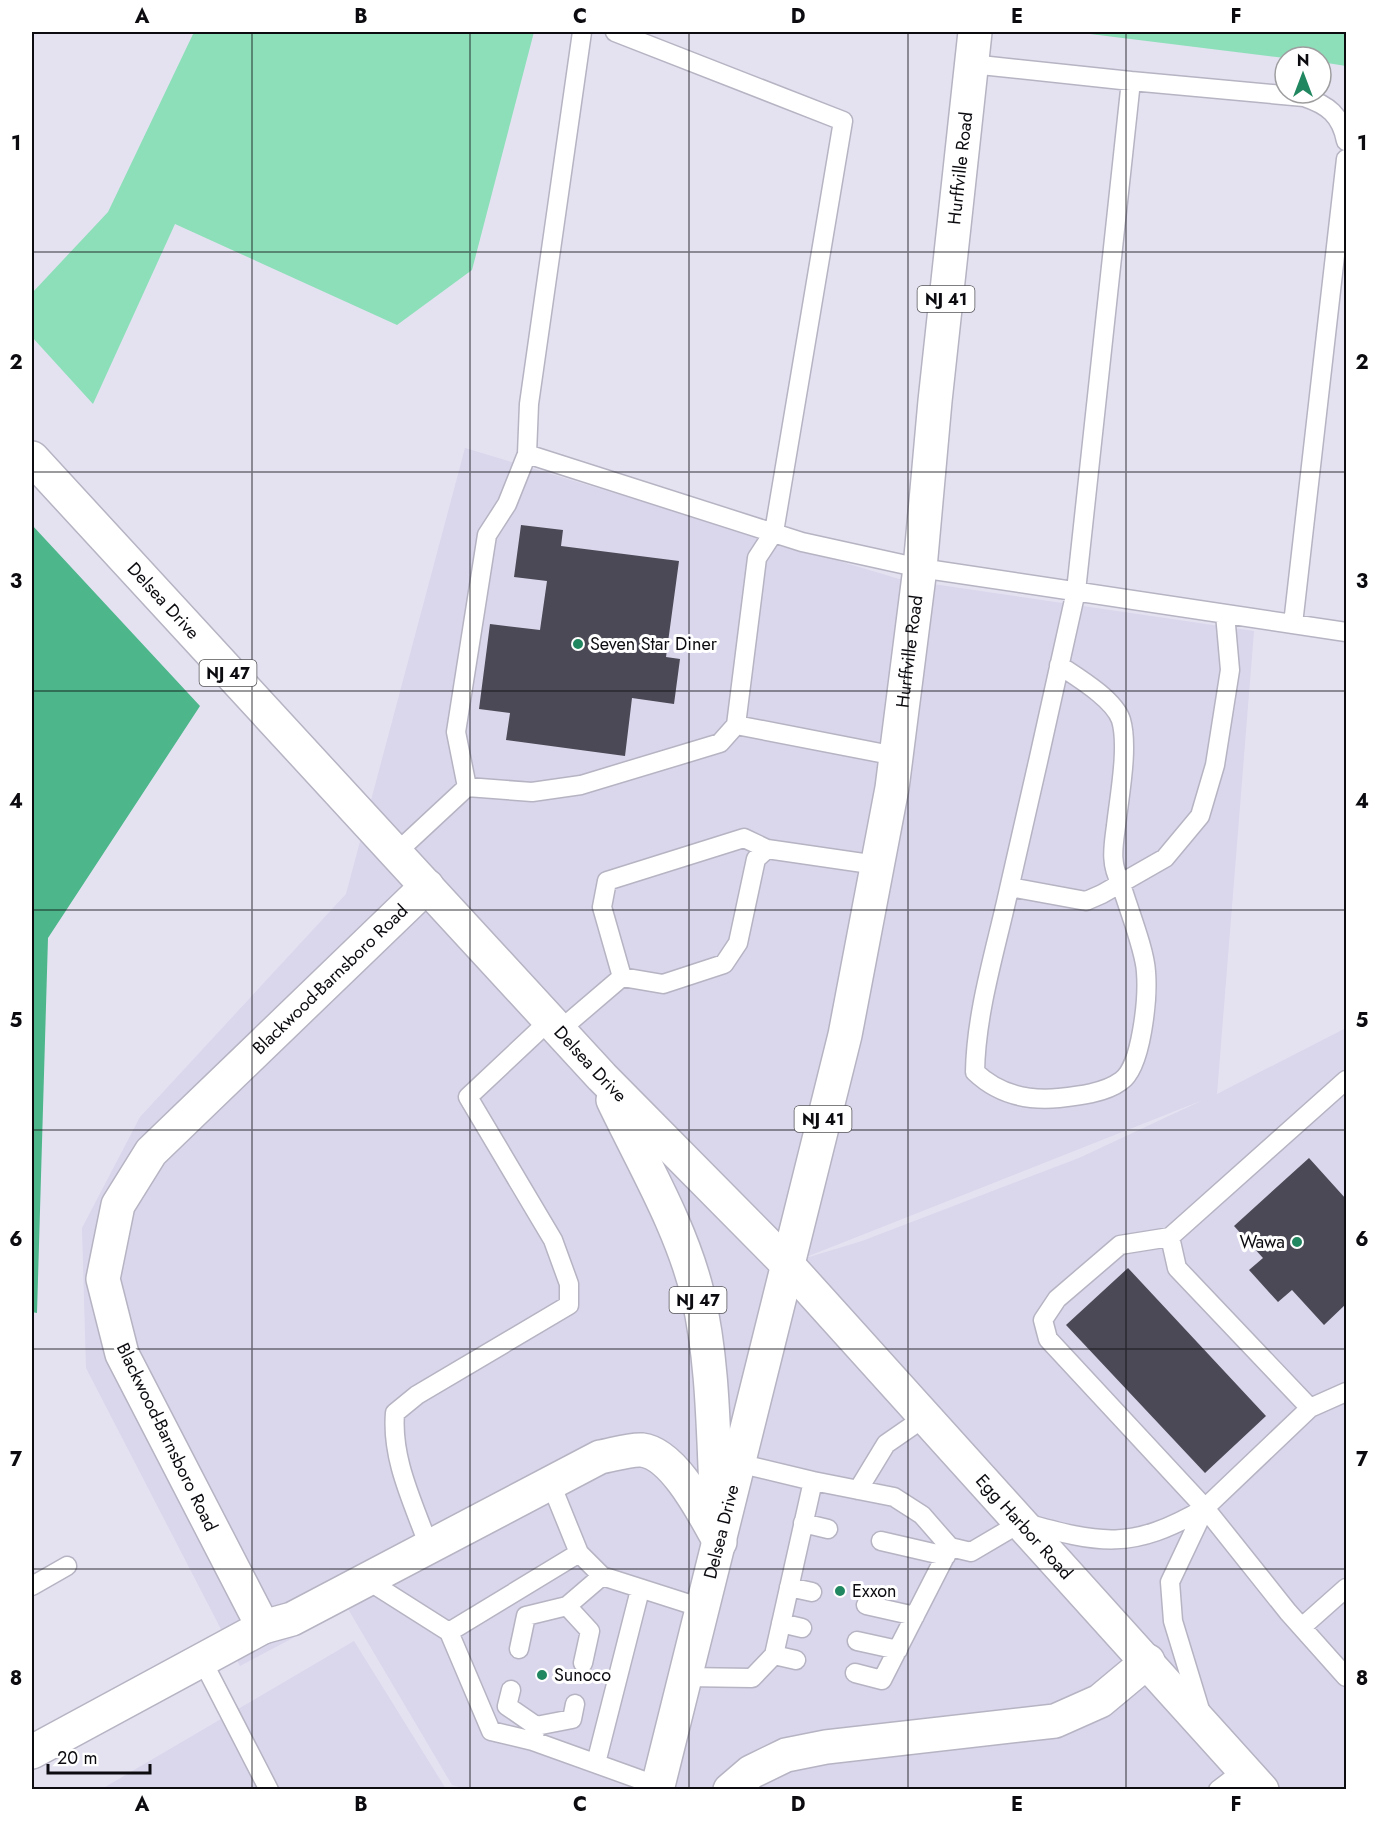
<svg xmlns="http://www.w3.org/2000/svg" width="1378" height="1821" viewBox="0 0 1378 1821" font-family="Jost,sans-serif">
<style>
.built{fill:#dad6ec;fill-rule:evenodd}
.green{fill:#8ddfb9}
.forest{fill:#4db68b}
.building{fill:#4b4955}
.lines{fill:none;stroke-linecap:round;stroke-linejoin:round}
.service-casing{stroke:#b6b4c3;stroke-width:21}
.secondary-casing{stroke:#b6b4c3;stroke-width:36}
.primary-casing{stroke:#b6b4c3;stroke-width:36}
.service{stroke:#fff;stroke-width:18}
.secondary{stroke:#fff;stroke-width:33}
.primary{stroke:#fff;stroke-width:33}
.grid{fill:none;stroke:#0c0b10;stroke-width:1.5;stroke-opacity:0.55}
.poi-dot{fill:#218761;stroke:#fff;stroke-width:2}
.labels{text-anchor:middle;stroke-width:6;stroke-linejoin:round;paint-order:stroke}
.shield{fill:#fff;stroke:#555458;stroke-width:1.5}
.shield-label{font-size:16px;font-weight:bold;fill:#0c0b10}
.street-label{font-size:18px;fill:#0c0b10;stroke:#fff}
.poi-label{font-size:18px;fill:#0c0b10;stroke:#fff;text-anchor:start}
.neatline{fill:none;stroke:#0c0b10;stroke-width:2}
.grid-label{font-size:20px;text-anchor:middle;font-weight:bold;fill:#0c0b10}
</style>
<rect width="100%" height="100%" fill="#e4e2f1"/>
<!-- built -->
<path class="built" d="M465,448l434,131 355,52 -37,463 129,-66v761l-876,1 -18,-5 -104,-176 -108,57 -154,-298 -4,-140 58,-111 206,-223zM1203,1100l-124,58 -217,83 -66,20z
M354,1641l92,148 -346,1z"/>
<!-- green -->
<path class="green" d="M194,32h340l-62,238 -75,55 -222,-101 -82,180 -61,-67v-44l76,-81z
M1074,32h272v34l-25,-4v-5l-36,1z"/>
<!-- forest -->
<path class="forest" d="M32,525l168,181 -152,232 -11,375 -5,-1z"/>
<!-- building -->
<path class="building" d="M521,525l42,5 -2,16 118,15 -13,96 14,2 -6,45 -42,-6 -7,58 -119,-16 4,-27 -31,-4 11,-85 50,6 7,-49 -33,-4z
M1309,1158l37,41v105l-22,21 -32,-35 -14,12 -29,-32 14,-12 -29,-32z
M1128,1268l138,148 -61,57 -139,-148z"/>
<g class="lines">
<!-- service casing -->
<g class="service-casing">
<path id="service" d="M971,64l160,17 -55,510c-22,99 -44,199 -67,298 -13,60 -33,122 -34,183 23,22 53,29 84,26 19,-2 46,-5 62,-17 21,-14 27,-84 25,-109 -1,-22 -18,-64 -25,-88 -11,-20 -8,-36 -5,-58 3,-28 13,-79 5,-106 -7,-21 -44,-43 -62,-55
M1131,81l173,16c24,8 37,18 42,44
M527,454l2,-50 53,-372
M1293,624l53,-465
M736,725l160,31
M467,787l65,5 49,-7 139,-42 16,-18 21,-167 17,-26 69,-411 -228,-89
M396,853l71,-66 -11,-55 31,-197 20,-31 20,-50 275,88 118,26 426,64
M1010,887l76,14 16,-7 63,-36 35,-42 15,-51 15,-95 -5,-56
M622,977l-20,-70 5,-26 137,-43 23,11
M560,1030l62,-53 41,7 61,-20 14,-21 18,-84 11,-10 110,16
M1346,1080l-176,157 -50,8 -63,54 -14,21 5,19 157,169 83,104 58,65
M1170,1237l7,31 133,140 -105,100
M1310,1408l36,-16
M738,1463l75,18
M551,1484l28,69 23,23 100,32
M858,1490l28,-46 39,-27
M803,1523l25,6
M881,1541l65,15
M429,1547c-15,-43 -38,-87 -34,-134l22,-18 152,-90v-21l-16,-44 -85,-143 82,-77
M367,1580l82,52 42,99 42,10 125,45
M32,1586l35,-20
M789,1587l23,5
M866,1605l49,11
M567,1606l23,25 -7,32
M781,1623l21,5
M1302,1627l44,-39
M449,1632l130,-79
M857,1641l41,9
M519,1649l7,-33 41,-10 35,-30
M774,1655l22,5
M202,1660l67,130
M855,1673l27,7 68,-133
M685,1677l67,1 22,-23 39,-174 81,16 28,18 28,32 21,5 51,-30c79,22 109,29 183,-14l-35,74 3,39 28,92
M511,1690l-4,16 29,20
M533,1741l3,-15 36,-7 3,-15
M596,1763l44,-173
M1218,1790l26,-20"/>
</g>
<!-- secondary casing -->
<g class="secondary-casing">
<g id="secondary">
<path id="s1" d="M787,1264l475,526"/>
<path id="s2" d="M32,1752l231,-125 -141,-273 -19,-75 15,-74 33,-53 276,-266"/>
</g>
</g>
<!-- primary casing -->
<g class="primary-casing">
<g id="primary">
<path id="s3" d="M32,458l570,619 185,187"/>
<path d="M613,1100c30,63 69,128 85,196 16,69 15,143 19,213"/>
<path d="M263,1627l29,-8 308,-162c12,-2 30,-8 42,-7 33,4 63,66 78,92"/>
<path id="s4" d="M657,1790l188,-755 47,-247 28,-220 15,-167 40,-369"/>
<path d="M730,1790l21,-18 35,-17 40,-8 229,-26 45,-20 48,-40"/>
</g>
</g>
<!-- service -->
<use href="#service" class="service"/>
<!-- secondary -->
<use href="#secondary" class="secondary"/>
<!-- primary -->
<use href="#primary" class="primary"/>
</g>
<!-- grid -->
<path class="grid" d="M252,32v1758M470,32v1758M689,32v1758M908,32v1758M1126,32v1758M32,252h1314M32,472h1314M32,691h1314M32,910h1314M32,1130h1314M32,1349h1314M32,1569h1314"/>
<!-- markers -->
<g class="poi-dot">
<circle cx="578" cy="644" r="6"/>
<circle cx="1297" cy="1242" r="6"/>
<circle cx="840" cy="1591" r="6"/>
<circle cx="542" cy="1675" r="6"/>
</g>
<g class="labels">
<!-- shield labels -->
<g class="shield">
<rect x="917.5" y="286" width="57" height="26" rx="4.5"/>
<rect x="199.5" y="660" width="57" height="26" rx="4.5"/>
<rect x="794.5" y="1106" width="57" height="26" rx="4.5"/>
<rect x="669.5" y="1287" width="57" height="26" rx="4.5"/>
</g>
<g class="shield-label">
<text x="946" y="305">NJ 41</text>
<text x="228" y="679">NJ 47</text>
<text x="823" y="1125">NJ 41</text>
<text x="698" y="1306">NJ 47</text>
</g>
<!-- street labels -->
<g class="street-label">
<text dy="6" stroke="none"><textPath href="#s4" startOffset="1653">Hurffville Road</textPath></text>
<text dy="6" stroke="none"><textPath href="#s3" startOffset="194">Delsea Drive</textPath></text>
<text dy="6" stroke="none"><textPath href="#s4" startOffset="1167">Hurffville Road</textPath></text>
<text dy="6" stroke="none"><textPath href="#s2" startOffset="1034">Blackwood-Barnsboro Road</textPath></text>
<text dy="6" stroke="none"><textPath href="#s3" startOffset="824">Delsea Drive</textPath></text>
<text transform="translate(167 1437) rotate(64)" y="6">Blackwood-Barnsboro Road</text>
<text dy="6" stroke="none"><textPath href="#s1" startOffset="354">Egg Harbor Road</textPath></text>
<text dy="6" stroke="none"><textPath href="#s4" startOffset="266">Delsea Drive</textPath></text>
</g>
<!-- poi labels -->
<g class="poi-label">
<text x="590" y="650">Seven Star Diner</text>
<text x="1285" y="1248" text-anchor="end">Wawa</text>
<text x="852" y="1597">Exxon</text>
<text x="554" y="1681">Sunoco</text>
</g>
</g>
<!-- border -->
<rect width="1378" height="1821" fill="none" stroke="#ffffff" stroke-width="66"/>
<!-- north arrow -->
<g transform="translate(1303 75)"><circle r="28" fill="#ffffff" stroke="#9e9d9f" stroke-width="1.5"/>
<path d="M0-4.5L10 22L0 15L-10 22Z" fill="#218761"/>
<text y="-9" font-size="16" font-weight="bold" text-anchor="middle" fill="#0c0b10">N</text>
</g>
<!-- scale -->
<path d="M48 1764v9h102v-9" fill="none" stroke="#0c0b10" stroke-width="3"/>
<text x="57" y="1764" font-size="18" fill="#0c0b10" stroke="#ffffff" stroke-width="4.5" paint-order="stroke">20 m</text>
<rect x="33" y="33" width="1312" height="1755" class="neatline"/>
<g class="grid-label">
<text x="142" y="23">A</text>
<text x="361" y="23">B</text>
<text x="580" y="23">C</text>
<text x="798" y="23">D</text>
<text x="1017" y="23">E</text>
<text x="1236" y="23">F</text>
<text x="16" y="150">1</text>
<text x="1362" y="150">1</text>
<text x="16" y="369">2</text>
<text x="1362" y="369">2</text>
<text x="16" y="588">3</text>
<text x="1362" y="588">3</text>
<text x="16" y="808">4</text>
<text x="1362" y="808">4</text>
<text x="16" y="1027">5</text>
<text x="1362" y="1027">5</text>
<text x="16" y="1246">6</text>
<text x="1362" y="1246">6</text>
<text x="16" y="1466">7</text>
<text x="1362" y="1466">7</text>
<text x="16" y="1685">8</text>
<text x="1362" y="1685">8</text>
<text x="142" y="1811">A</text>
<text x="361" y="1811">B</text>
<text x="580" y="1811">C</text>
<text x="798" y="1811">D</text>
<text x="1017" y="1811">E</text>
<text x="1236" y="1811">F</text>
</g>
</svg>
